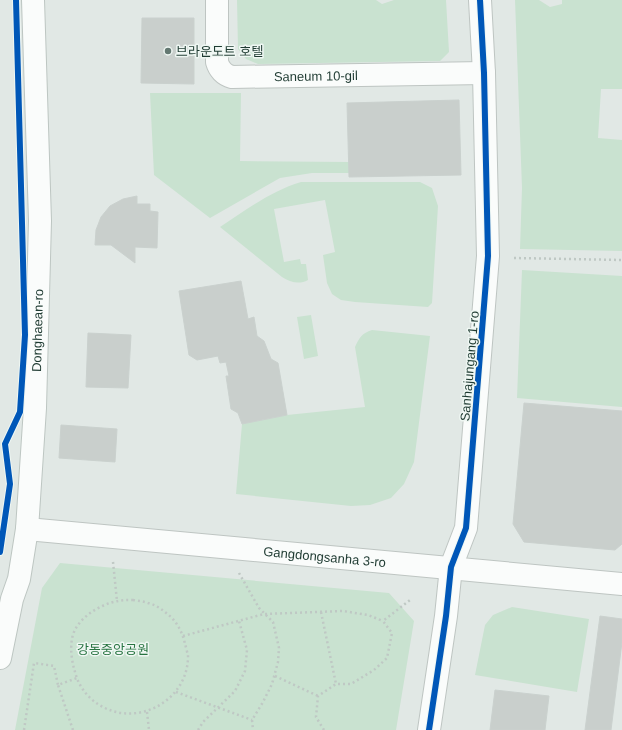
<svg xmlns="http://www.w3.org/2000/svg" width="622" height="730" viewBox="0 0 622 730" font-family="Arial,'Noto Sans KR',sans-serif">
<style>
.green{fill:#c9e2d0}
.building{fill:#c9cfcc;stroke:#cad1ce}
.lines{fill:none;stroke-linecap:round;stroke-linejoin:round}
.street-casing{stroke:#bec5c2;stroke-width:24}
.secondary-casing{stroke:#bdc6c2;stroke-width:24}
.path{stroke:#bfc8c4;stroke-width:2.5;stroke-dasharray:2 3;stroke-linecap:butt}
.street{stroke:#fafcfb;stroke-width:22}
.secondary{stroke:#fafcfb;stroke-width:22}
.cycleway-casing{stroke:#eff7f3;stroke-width:8}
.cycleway{stroke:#0057b8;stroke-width:6}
.poi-dot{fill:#637871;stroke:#eff7f3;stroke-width:1.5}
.labels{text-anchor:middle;stroke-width:3;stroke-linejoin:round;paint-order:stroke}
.poi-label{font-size:13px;fill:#1f3b32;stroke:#eff7f3;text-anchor:start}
.street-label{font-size:13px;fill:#1f3b32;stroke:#eff7f3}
.park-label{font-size:13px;fill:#277441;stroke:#eff7f3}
</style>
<rect width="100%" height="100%" fill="#e1e8e5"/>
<!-- green -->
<path class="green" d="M237,0h139l6,4 12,-4h52l3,52 -9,9 -182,3 -12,-5 -8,-10z
M515,0h24l11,7 12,-3v-4h60v89h-21l-3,49 24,2v111l-102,-2 2,-61z
M150,93h91l-1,68 109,1v11h-37l-32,5 -70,40 -56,-43z
M301,182h119l12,6 6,18 -6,97 -4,4 -73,-5 -14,-2 -9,-6 -5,-11 -4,-28 12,-3 -10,-52 -51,9 10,53 16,-3 1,5h5l2,16c-9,5 -18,2 -26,-3l-62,-50c26,-17 51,-36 81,-45z
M522,270l100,6v131l-105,-9z
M311,315l7,41 -14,3 -7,-42z
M372,330l58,6 -16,126 -10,22 -13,14 -21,7 -19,1 -115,-12 6,-70 45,-9 78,-8 -10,-60c4,-9 7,-14 17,-17z
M60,563l329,30 25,28 -18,109h-381l27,-142z
M512,607l77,12 -12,73 -102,-17 10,-50 8,-10z"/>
<!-- building -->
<path class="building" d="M142,18h52v66l-53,-1z
M459,100l2,75 -112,2 -2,-74z
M137,196v8h13v7l8,1 -1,36 -22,-1v16l-24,-18h-16l1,-15 5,-13 9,-11 13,-7z
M241,281l7,38 6,-2 3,19 7,5 7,18 7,4 9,52 -45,9 -4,-11 -7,-4 -5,-33h3l-3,-14 -6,1 -2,-7 -21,4 -8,-5 -10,-64z
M88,333l43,2 -3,53 -42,-1z
M524,403l98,8v133l-7,6 -91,-8 -11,-18z
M61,425l56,4 -2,33 -56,-4z
M600,616l22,3v23l-11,88h-26z
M495,690l54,6 -4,34h-55z"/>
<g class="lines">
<!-- street casing -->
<g class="street-casing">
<g id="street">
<path id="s1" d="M217,0v62c2,7 7,13 15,15l252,-4"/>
<path id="s2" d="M27,529l595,55"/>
<path d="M429,730l17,-114 5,-49 15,-39 22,-272 -4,-183 -4,-73"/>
</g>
</g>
<!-- secondary casing -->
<g class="secondary-casing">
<g id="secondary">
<path id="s3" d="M0,658l12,-59 7,-20 8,-50 8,-121 5,-187 -7,-221"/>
</g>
</g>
<!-- path -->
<path class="path" d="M514,258l108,2
M113,562l4,39
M239,573l20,35 14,14 6,26 -1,14 -6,22 -9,18 -11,18 1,10
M133,600c5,1 10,1 15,3 9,2 16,8 23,14 7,7 12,17 14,27 1,3 2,8 3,11 1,43 -46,71 -83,53 -15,-7 -26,-20 -30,-36 -3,-10 -5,-22 -3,-33 3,-20 28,-35 46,-38 5,-1 10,-1 15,-1z
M321,612l15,72
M183,636l81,-22 79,-3 25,4 15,6
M275,676l43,20
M176,692l76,28
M147,712l2,18
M24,730l10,-67 20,3 4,19
M73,730l-15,-45 19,-7
M198,730l5,-8 32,-31 10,-20 2,-21 -8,-29
M324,730l-8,-13 2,-21 18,-12h15l23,-14 13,-12 5,-25 -9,-12 27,-21"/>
<!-- street -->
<use href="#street" class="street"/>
<!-- secondary -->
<use href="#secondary" class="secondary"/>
<!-- cycleway casing -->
<g class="cycleway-casing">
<path id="cycleway" d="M0,552l10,-68 -5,-40 15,-32 5,-77 -9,-335
M429,730l17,-114 5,-49 15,-39 22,-272 -4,-183 -4,-73"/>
</g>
<!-- cycleway -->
<use href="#cycleway" class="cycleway"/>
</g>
<!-- markers -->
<circle class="poi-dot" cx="168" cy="51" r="4"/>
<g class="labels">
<!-- poi labels -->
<g class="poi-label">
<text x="176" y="56">브라운도트 호텔</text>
</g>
<!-- street labels -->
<g class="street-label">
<text dy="5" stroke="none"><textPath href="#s1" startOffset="168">Saneum 10-gil</textPath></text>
<text dy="5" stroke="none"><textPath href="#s3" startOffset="331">Donghaean-ro</textPath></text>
<text transform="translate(469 366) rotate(-85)" y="5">Sanhajungang 1-ro</text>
<text dy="5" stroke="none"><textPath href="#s2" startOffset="299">Gangdongsanha 3-ro</textPath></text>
</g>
<!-- park labels -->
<g class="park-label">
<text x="113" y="654">강동중앙공원</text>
</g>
</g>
</svg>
